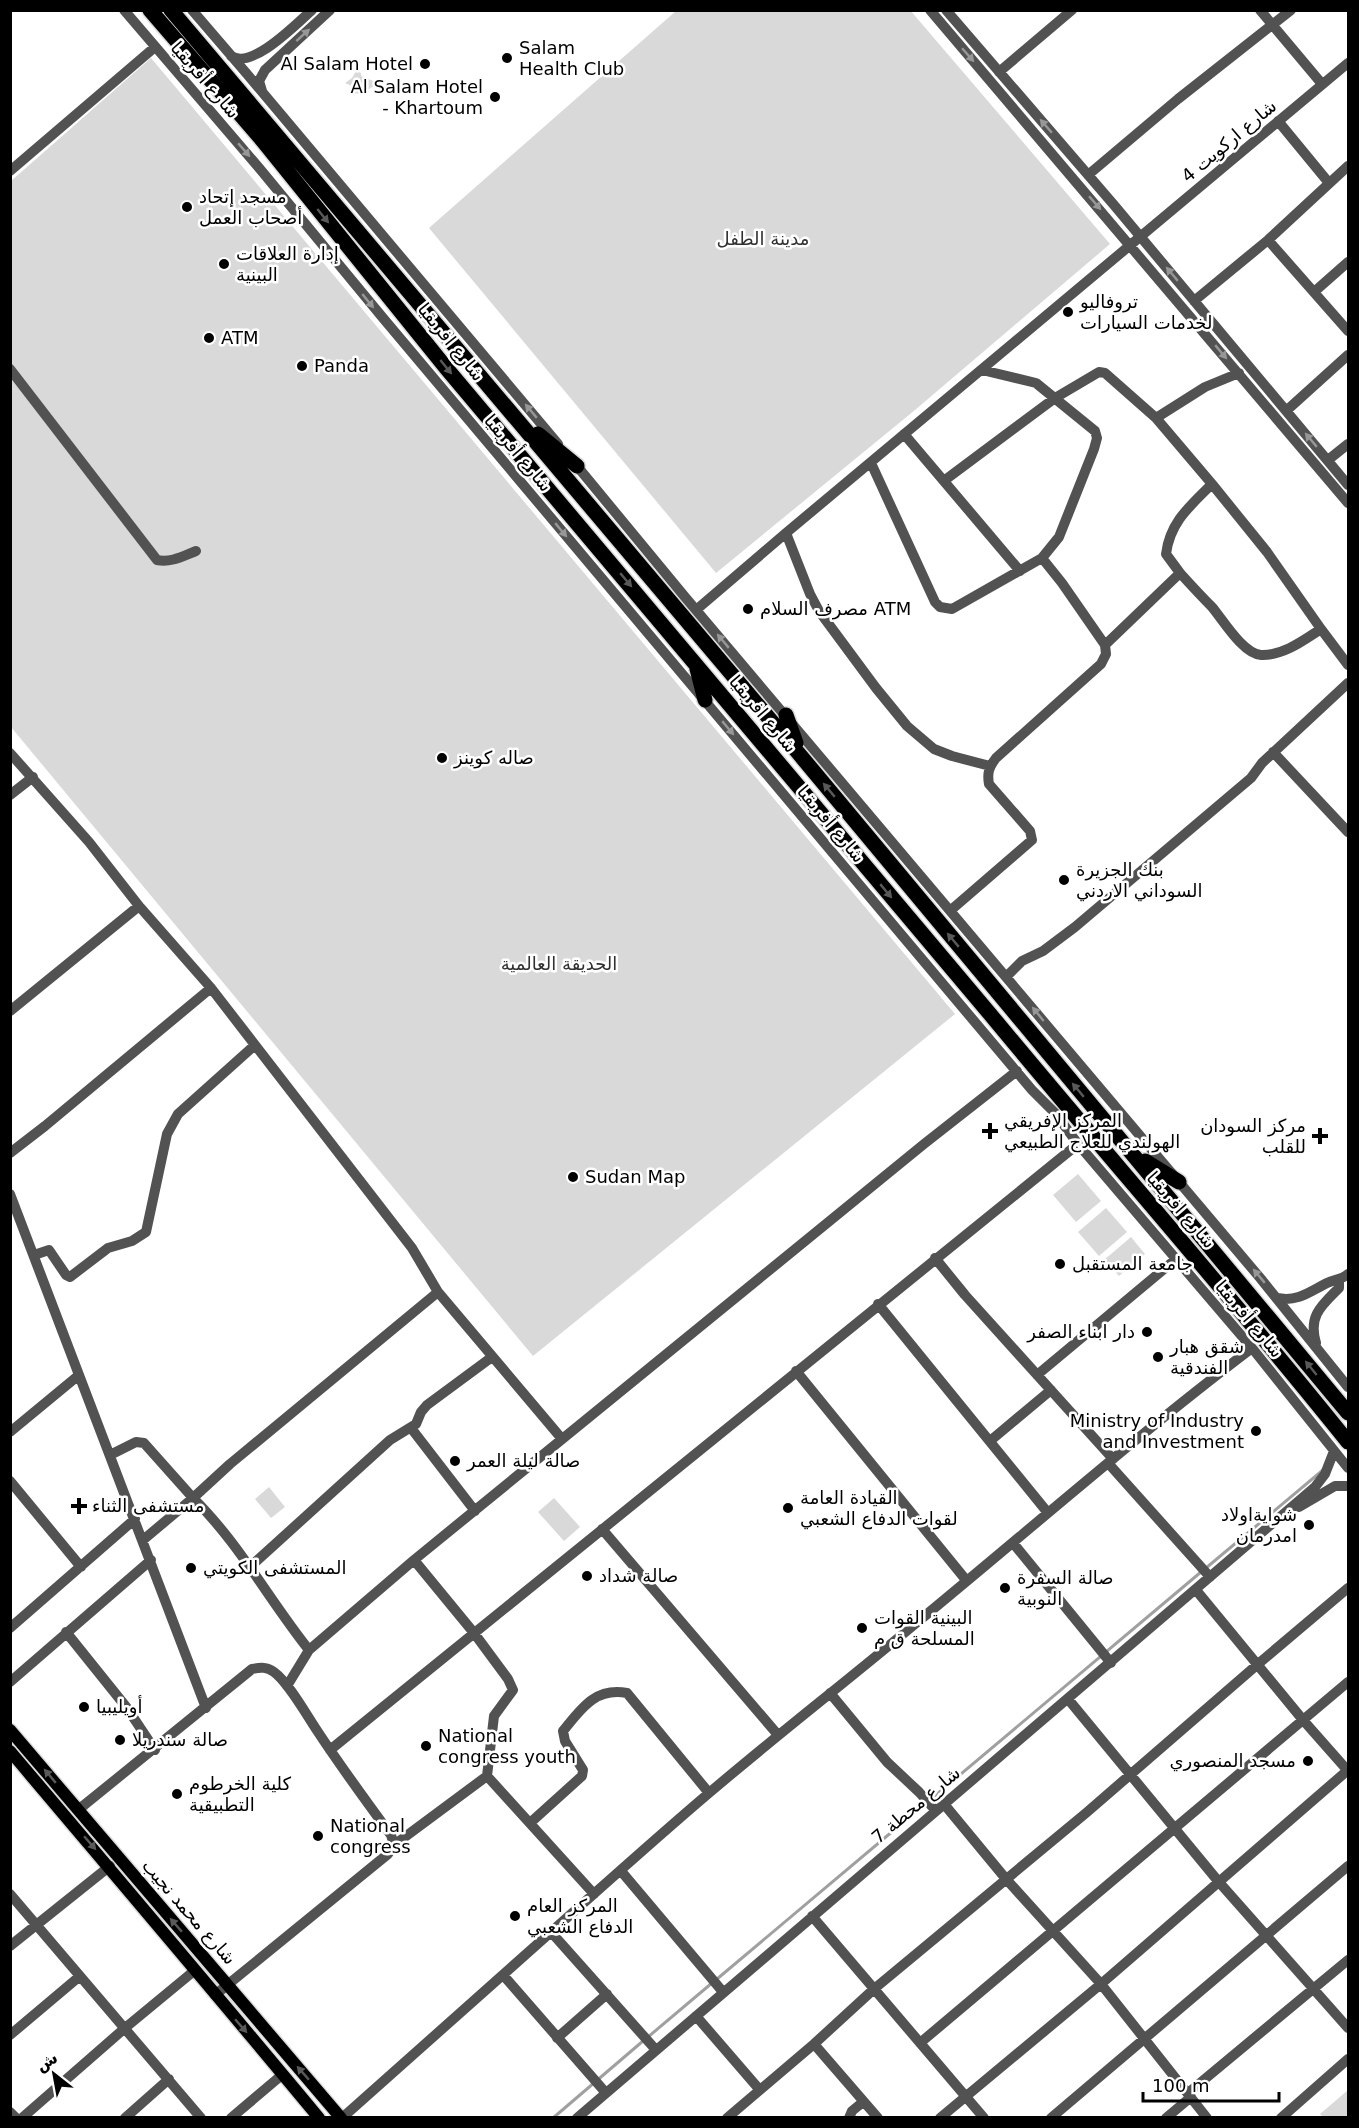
<svg xmlns="http://www.w3.org/2000/svg" width="1359" height="2128" viewBox="0 0 1359 2128" font-family="'DejaVu Sans',Vazirmatn,sans-serif">
<style>
.green{fill:#d9d9d9}
.lines{fill:none;stroke-linecap:round;stroke-linejoin:round}
.stream{stroke:#a0a0a0;stroke-width:3}
.major-casing{stroke:#dbdbdb;stroke-width:15}
.highway-casing{stroke:#dbdbdb;stroke-width:18}
.minor{stroke:#525252;stroke-width:10}
.major{stroke:#000;stroke-width:12}
.highway{stroke:#000;stroke-width:15}
.oneway{fill:#979797}
.oneway2{fill:#595959}
.poi-dot{fill:#000;stroke:#fff;stroke-width:2}
.labels{text-anchor:middle;stroke-width:5;stroke-linejoin:round;paint-order:stroke}
.poi-label{font-size:18px;fill:#000;stroke:#fff;text-anchor:start}
.street-label{font-size:18px;fill:#000;stroke:#fff}
.park-label{font-size:18px;fill:#303030;stroke:#fff}
</style>
<rect width="100%" height="100%" fill="#fff"/>
<!-- green -->
<path class="green" d="M910,10l200,234 -195,166 -199,163 -287,-345 247,-217z
M151,58l804,956 -422,342 -522,-629v-546z
M356,71l5,2v3l22,9v2h-11l-10,7 -9,-1 1,-6 -9,-4 7,-5z
M1078,1174l23,27 -25,21 -23,-27z
M1106,1208l21,24 -28,24 -21,-24z
M1131,1237l14,17 -26,22 -15,-16z
M269,1487l16,20 -14,11 -16,-19z
M554,1498l26,29 -16,14 -26,-29z
M1348,2090v27h-25l-3,-3z"/>
<g class="lines">
<!-- stream -->
<path class="stream" d="M1206,1568l117,-98
M930,1800l271,-228
M717,1979l208,-175
M648,2037l64,-54
M553,2118l90,-77"/>
<!-- major casing -->
<g class="major-casing">
<path id="major" d="M10,1730l331,388
M10,1751c103,122 207,244 309,367"/>
</g>
<!-- highway casing -->
<g class="highway-casing">
<path id="highway" d="M150,10l113,131 184,228 543,645c119,144 242,283 358,428
M171,10l629,745 548,658
M538,434l39,32
M697,669l8,31
M786,715l10,28
M1145,1161l34,21"/>
</g>
<!-- minor -->
<path class="minor" d="M124,10l136,159 123,149 649,772 23,23 23,31 174,204 96,120
M192,10l55,64 311,370
M930,10l418,493
M946,10l168,195 234,280
M1260,10l62,74
M231,56c21,14 65,-32 81,-46
M999,72l73,-62
M262,91l-3,-10 6,-11 65,-60
M1278,121l51,62
M10,171l145,-124
M1088,175l90,-76 113,-89
M1268,240l80,91
M1314,292l34,-30
M1194,301l74,-61 80,-74
M10,369l147,191c14,3 26,-4 39,-9
M1286,411l62,-56
M904,434l116,137
M572,460l113,137 576,682 87,108
M1328,460l20,-16
M871,463l64,139 5,5 12,2 90,-51
M945,480l110,-82 44,-26 6,1 51,45
M1212,484l55,68 54,77
M786,533l24,61 9,17 57,77 31,38 27,23 18,7 38,10
M1180,573c10,11 21,23 32,34 11,13 31,47 49,48 22,1 43,-15 60,-26l27,36
M696,610l90,-77 562,-470
M1105,645l75,-72 -14,-19c4,-32 24,-48 46,-70l-56,-66 49,-31 34,-14
M1273,752l75,80
M10,753l79,89 50,64 72,82 201,260 26,44 124,147
M10,795l23,-18
M951,910l81,-70 -2,-9 -41,-47c-2,-11 0,-17 7,-26l105,-94 5,-10 -1,-9 -43,-62 -20,-25 17,-21 35,-88 3,-11 -2,-7 -59,-48 -54,-13
M1007,976l15,-15 21,-10 32,-24 176,-149 11,-15 86,-80
M10,1011l129,-105
M10,1153l35,-27 166,-138
M10,1194l196,514
M34,1255l15,-5 17,25 4,2 38,-29 24,-7 14,-9 21,-98 11,-20 77,-69
M935,1258l30,37 148,164
M1277,1298c21,4 32,-6 50,-15 8,-4 14,-3 21,-9
M878,1304l170,209
M1316,1343c-8,-27 5,-37 23,-55v-7
M796,1371l170,209
M1037,1375l139,-116
M411,1428l64,83
M10,1432l69,-57
M990,1441l61,-51
M110,1455l26,-13 8,1 49,55 -50,42
M1108,1463l102,114
M10,1481l71,86
M1299,1507l36,-21h13
M602,1529l176,206
M1013,1543l98,120
M251,1566l139,-126 26,-16 5,-12 6,-7 65,-48
M1196,1590l107,130 45,51
M10,1628l125,-109
M66,1632l61,76 28,42
M309,1650c-40,-50 -70,-107 -116,-152l37,-34 208,-172
M10,1682l141,-122
M287,1686l22,-36 105,-90 510,-416 93,-73
M830,1693l57,69 32,30 17,19
M1068,1699l150,182 130,147
M330,1750l748,-606
M487,1776l107,118
M944,1804l62,75 95,105 106,134
M78,1810l174,-141c9,-2 15,-2 22,3 15,11 33,44 44,60 23,35 48,69 73,103l3,10 -6,9 -173,141
M530,1823l52,-47 1,-6 -18,-29 -2,-10c18,-22 32,-44 64,-38l82,100
M394,1845l93,-69 7,-60 19,-26 -5,-11 -34,-46 -60,-73
M621,1871l102,121
M10,1894l191,224
M812,1916l172,202
M10,1946l100,-80
M503,1975l103,118
M696,2016l63,73
M10,2035l70,-59
M557,2038l50,-44
M920,2043l428,-361
M814,2044l64,74
M656,2050l-105,-118c53,-47 105,-94 158,-139 68,-58 138,-112 206,-169 112,-92 221,-188 337,-276
M1188,2093l160,-133
M10,2112l6,6
M22,2118l103,-90 69,-57
M125,2118l44,-39
M231,2118l52,-44
M342,2118l209,-186
M577,2118l738,-631 10,-13 9,-23
M727,2118l87,-74 60,-55 212,-176 172,-149 90,-76
M849,2118l3,-7 11,-9
M940,2118l161,-134 247,-214
M1051,2118l297,-252
M1166,2118l25,-21
M1281,2118l67,-59"/>
<!-- major -->
<use href="#major" class="major"/>
<!-- highway -->
<use href="#highway" class="highway"/>
</g>
<!-- one-way arrows -->
<defs><path id="oneway-solid" d="M-6-.8H1V-3.2L6.5 0L1 3.2V.8H-6Z" transform="scale(1.5)"/></defs>
<g class="oneway">
<use href="#oneway-solid" transform="translate(303 35) rotate(-42)"/>
<use href="#oneway-solid" transform="translate(968 55) rotate(49)"/>
<use href="#oneway-solid" transform="translate(1046 126) rotate(-131)"/>
<use href="#oneway-solid" transform="translate(244 150) rotate(49)"/>
<use href="#oneway-solid" transform="translate(1095 203) rotate(49)"/>
<use href="#oneway-solid" transform="translate(1172 274) rotate(-130)"/>
<use href="#oneway-solid" transform="translate(368 301) rotate(51)"/>
<use href="#oneway-solid" transform="translate(1221 352) rotate(50)"/>
<use href="#oneway-solid" transform="translate(531 411) rotate(-130)"/>
<use href="#oneway-solid" transform="translate(1311 440) rotate(-130)"/>
<use href="#oneway-solid" transform="translate(561 530) rotate(50)"/>
<use href="#oneway-solid" transform="translate(723 641) rotate(-130)"/>
<use href="#oneway-solid" transform="translate(728 728) rotate(50)"/>
<use href="#oneway-solid" transform="translate(1038 1014) rotate(-129)"/>
<use href="#oneway-solid" transform="translate(1259 1276) rotate(-130)"/>
</g>
<g class="oneway2">
<use href="#oneway-solid" transform="translate(323 216) rotate(51)"/>
<use href="#oneway-solid" transform="translate(446 367) rotate(51)"/>
<use href="#oneway-solid" transform="translate(626 580) rotate(50)"/>
<use href="#oneway-solid" transform="translate(829 790) rotate(-130)"/>
<use href="#oneway-solid" transform="translate(886 891) rotate(50)"/>
<use href="#oneway-solid" transform="translate(953 940) rotate(-130)"/>
<use href="#oneway-solid" transform="translate(1078 1090) rotate(-130)"/>
<use href="#oneway-solid" transform="translate(1311 1368) rotate(-129)"/>
<use href="#oneway-solid" transform="translate(50 1776) rotate(-130)"/>
<use href="#oneway-solid" transform="translate(90 1843) rotate(49)"/>
<use href="#oneway-solid" transform="translate(176 1925) rotate(-131)"/>
<use href="#oneway-solid" transform="translate(241 2026) rotate(49)"/>
<use href="#oneway-solid" transform="translate(303 2073) rotate(-131)"/>
</g>
<!-- markers -->
<g class="poi-dot">
<circle cx="507" cy="58" r="6"/>
<circle cx="425" cy="64" r="6"/>
<circle cx="495" cy="97" r="6"/>
<circle cx="187" cy="207" r="6"/>
<circle cx="224" cy="264" r="6"/>
<circle cx="1068" cy="312" r="6"/>
<circle cx="209" cy="338" r="6"/>
<circle cx="302" cy="366" r="6"/>
<circle cx="748" cy="609" r="6"/>
<circle cx="442" cy="758" r="6"/>
<circle cx="1064" cy="880" r="6"/>
<path d="M987 1122h6v6h6v6h-6v6h-6v-6h-6v-6h6z"/>
<path d="M1317 1127h6v6h6v6h-6v6h-6v-6h-6v-6h6z"/>
<circle cx="573" cy="1177" r="6"/>
<circle cx="1060" cy="1264" r="6"/>
<circle cx="1147" cy="1332" r="6"/>
<circle cx="1158" cy="1357" r="6"/>
<circle cx="1256" cy="1431" r="6"/>
<circle cx="455" cy="1461" r="6"/>
<path d="M76 1497h6v6h6v6h-6v6h-6v-6h-6v-6h6z"/>
<circle cx="788" cy="1508" r="6"/>
<circle cx="1309" cy="1525" r="6"/>
<circle cx="191" cy="1568" r="6"/>
<circle cx="587" cy="1576" r="6"/>
<circle cx="1005" cy="1588" r="6"/>
<circle cx="862" cy="1628" r="6"/>
<circle cx="84" cy="1707" r="6"/>
<circle cx="120" cy="1740" r="6"/>
<circle cx="426" cy="1746" r="6"/>
<circle cx="1308" cy="1761" r="6"/>
<circle cx="177" cy="1794" r="6"/>
<circle cx="318" cy="1836" r="6"/>
<circle cx="515" cy="1916" r="6"/>
</g>
<g class="labels">
<!-- poi labels -->
<g class="poi-label">
<text x="519" y="54">Salam<tspan x="519" dy="21">Health Club</tspan></text>
<text x="413" y="70" text-anchor="end">Al Salam Hotel</text>
<text x="483" y="93" text-anchor="end">Al Salam Hotel<tspan x="483" dy="21">- Khartoum</tspan></text>
<text x="199" y="203">مسجد إتحاد<tspan x="199" dy="21">أصحاب العمل</tspan></text>
<text x="236" y="260">إدارة العلاقات<tspan x="236" dy="21">البينية</tspan></text>
<text x="1080" y="308">تروفاليو<tspan x="1080" dy="21">لخدمات السيارات</tspan></text>
<text x="221" y="344">ATM</text>
<text x="314" y="372">Panda</text>
<text x="760" y="615">مصرف السلام ATM</text>
<text x="454" y="764">صاله كوينز</text>
<text x="1076" y="876">بنك الجزيرة<tspan x="1076" dy="21">السوداني الاردني</tspan></text>
<text x="1004" y="1127">المركز الإفريقي<tspan x="1004" dy="21">الهولندي للعلاج الطبيعي</tspan></text>
<text x="1306" y="1132" text-anchor="end">مركز السودان<tspan x="1306" dy="21">للقلب</tspan></text>
<text x="585" y="1183">Sudan Map</text>
<text x="1072" y="1270">جامعة المستقبل</text>
<text x="1135" y="1338" text-anchor="end">دار ابناء الصفر</text>
<text x="1170" y="1353">شقق هبار<tspan x="1170" dy="21">الفندقية</tspan></text>
<text x="1244" y="1427" text-anchor="end">Ministry of Industry<tspan x="1244" dy="21">and Investment</tspan></text>
<text x="467" y="1467">صالة ليلة العمر</text>
<text x="800" y="1504">القيادة العامة<tspan x="800" dy="21">لقوات الدفاع الشعبي</tspan></text>
<text x="92" y="1512">مستشفى الثناء</text>
<text x="1297" y="1521" text-anchor="end">شوايةاولاد<tspan x="1297" dy="21">امدرمان</tspan></text>
<text x="203" y="1574">المستشفى الكويتي</text>
<text x="599" y="1582">صالة شداد</text>
<text x="1017" y="1584">صالة السفرة<tspan x="1017" dy="21">النوبية</tspan></text>
<text x="874" y="1624">البينية القوات<tspan x="874" dy="21">المسلحة ق م</tspan></text>
<text x="96" y="1713">أويليبيا</text>
<text x="438" y="1742">National<tspan x="438" dy="21">congress youth</tspan></text>
<text x="132" y="1746">صالة سندريلا</text>
<text x="1296" y="1767" text-anchor="end">مسجد المنصوري</text>
<text x="189" y="1790">كلية الخرطوم<tspan x="189" dy="21">التطبيقية</tspan></text>
<text x="330" y="1832">National<tspan x="330" dy="21">congress</tspan></text>
<text x="527" y="1912">المركز العام<tspan x="527" dy="21">الدفاع الشعبي</tspan></text>
</g>
<!-- street labels -->
<g class="street-label">
<text transform="translate(205 80) rotate(49)" y="6">شارع أفريقيا</text>
<text transform="translate(1229 141) rotate(-40)" y="6">شارع اركويت 4</text>
<text transform="translate(451 342) rotate(51)" y="6">شارع افريقيا</text>
<text transform="translate(518 453) rotate(50)" y="6">شارع أفريقيا</text>
<text transform="translate(763 714) rotate(50)" y="6">شارع افريقيا</text>
<text transform="translate(831 824) rotate(50)" y="6">شارع أفريقيا</text>
<text transform="translate(1181 1210) rotate(49)" y="6">شارع افريقيا</text>
<text transform="translate(1249 1319) rotate(50)" y="6">شارع أفريقيا</text>
<text transform="translate(916 1805) rotate(-40)" y="6">شارع محطة 7</text>
<text transform="translate(189 1912) rotate(49)" y="6">شارع محمد نجيب</text>
</g>
<!-- park labels -->
<g class="park-label">
<text x="763" y="245">مدينة الطفل</text>
<text x="559" y="970">الحديقة العالمية</text>
</g>
</g>
<!-- border -->
<rect width="1359" height="2128" fill="none" stroke="#000000" stroke-width="24"/>
<!-- north arrow -->
<g transform="translate(54 2074) rotate(329)" stroke="#ffffff" stroke-width="4.5" paint-order="stroke">
<path d="M0-4.5L10 22L0 15L-10 22Z" fill="#000000"/>
<text y="-9" font-size="16" font-weight="bold" text-anchor="middle" fill="#000000">ش</text>
</g>
<!-- scale -->
<path d="M1143 2092v9h136v-9" fill="none" stroke="#000000" stroke-width="3"/>
<text x="1152" y="2092" font-size="18" fill="#000000" stroke="#ffffff" stroke-width="4.5" paint-order="stroke">100 m</text>
</svg>
